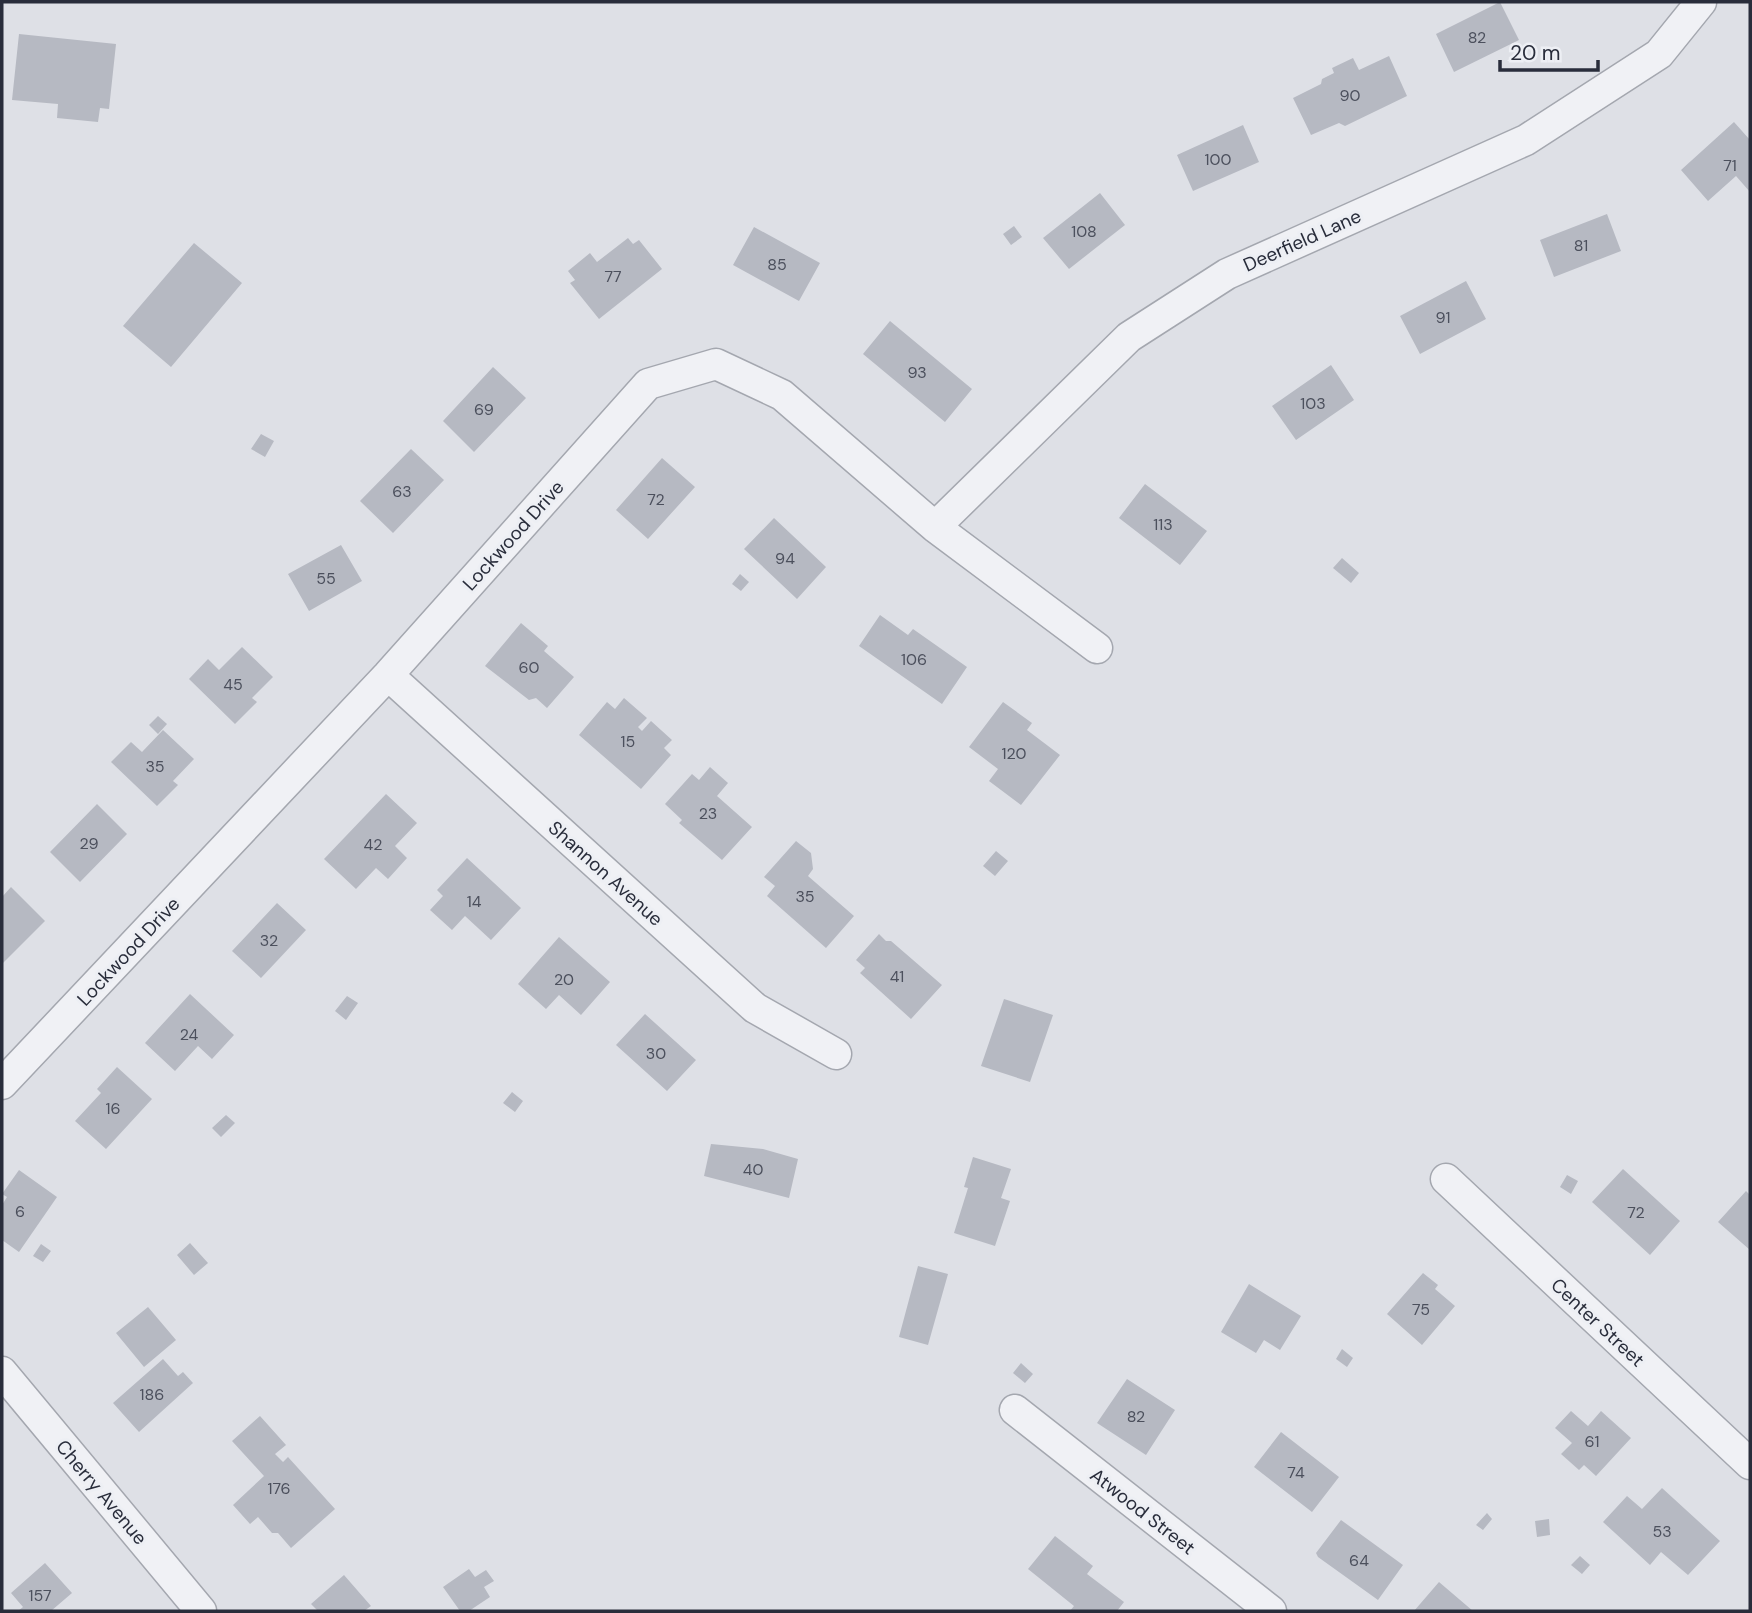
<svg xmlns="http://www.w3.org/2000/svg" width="1752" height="1613" viewBox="0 0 1752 1613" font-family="'DM Sans',sans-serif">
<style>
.building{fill:#b6b9c2}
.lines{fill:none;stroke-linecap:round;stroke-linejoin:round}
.minor-casing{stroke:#a4a7af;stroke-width:33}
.minor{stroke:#f0f1f5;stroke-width:30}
.labels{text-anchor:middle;stroke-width:6;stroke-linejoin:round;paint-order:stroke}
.number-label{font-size:16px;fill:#4c505d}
.street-label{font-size:19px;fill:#292d3b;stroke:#edeff4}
</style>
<rect width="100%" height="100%" fill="#dee0e6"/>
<!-- building -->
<path class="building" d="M1500,2l19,38 -65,32 -18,-38z
M19,34l97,10 -7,65 -9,-1 -2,14 -41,-4 1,-14 -46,-4z
M1389,56l18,40 -62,30 -6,-3 -28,12 -18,-37 28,-14 1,-5 12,-6 -2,-5 21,-10 6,12z
M1734,122l16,18v52l-14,-16 -28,25 -27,-31z
M1243,125l16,37 -66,29 -16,-36z
M1100,193l25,32 -56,44 -26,-31z
M1607,214l14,37 -67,26 -14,-37z
M1014,226l8,11 -11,8 -8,-11z
M754,227l66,36 -21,38 -66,-36z
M628,238l5,6 6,-4 23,29 -63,50 -29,-36 5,-3 -7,-9 22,-18 7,9z
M194,243l48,40 -71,84 -48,-41z
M1466,281l20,38 -66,35 -20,-38z
M890,321l82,68 -27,33 -82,-68z
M1331,365l23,35 -58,40 -24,-34z
M493,367l33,31 -52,54 -31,-31z
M261,434l13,7 -9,16 -14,-8z
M411,449l33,31 -51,53 -33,-32z
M662,458l33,29 -47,52 -32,-29z
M1145,484l62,47 -27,34 -61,-47z
M774,518l52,49 -29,32 -53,-50z
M341,545l21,36 -53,30 -21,-37z
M1342,558l17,15 -8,10 -18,-15z
M740,574l9,8 -8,9 -9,-7z
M880,615l28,20 5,-6 54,38 -25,37 -83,-58z
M521,623l27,23 -4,5 30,26 -27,31 -11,-10 -7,2 -44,-34z
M242,647l31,30 -21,21 5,4 -22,22 -46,-45 19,-20 11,11z
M624,698l23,20 -9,9 4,4 9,-10 21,19 -8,8 7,7 -30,34 -62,-54 28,-33 8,7z
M1003,702l29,21 -5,7 33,25 -39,50 -32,-24 9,-12 -29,-22z
M158,716l9,8 -9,10 -9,-9z
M163,730l31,29 -21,22 5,4 -21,21 -46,-44 20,-20 11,10z
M710,767l18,16 -11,13 35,31 -30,33 -43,-37 3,-3 -17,-16 27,-30 7,6z
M386,794l31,29 -22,23 12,12 -19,21 -12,-11 -20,21 -32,-30z
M97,804l30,30 -47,48 -30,-30z
M796,841l15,12 2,16 -5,7 46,40 -28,32 -59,-52 8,-10 -11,-9z
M996,851l12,10 -13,15 -12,-10z
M467,858l54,50 -30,32 -26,-24 -13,14 -22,-20 13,-14 -6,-6z
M11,887l34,34 -43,43v-67z
M277,903l29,27 -45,48 -29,-27z
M879,934l7,7h5l51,44 -31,34 -51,-46 5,-5 -9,-8z
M559,937l51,45 -29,33 -22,-20 -13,14 -28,-25z
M190,994l44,41 -22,24 -14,-13 -23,25 -30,-28z
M347,996l11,7 -12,17 -11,-9z
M1004,999l49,16 -23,67 -49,-16z
M645,1014l51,46 -29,31 -51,-46z
M117,1067l35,32 -46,50 -31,-28 26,-28 -4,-4z
M512,1092l11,9 -8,11 -12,-9z
M226,1115l9,8 -14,14 -9,-9z
M711,1144l52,5 35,10 -9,39 -85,-22z
M973,1157l38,12 -10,29 9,3 -15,45 -41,-13 14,-45 -4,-1z
M1623,1169l57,52 -30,34 -58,-53z
M19,1170l38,27 -38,55 -17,-12v-35l5,-8 -5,-3z
M1567,1175l11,6 -7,13 -11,-7z
M1746,1191l4,4v55l-32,-28z
M190,1243l18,20 -14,12 -17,-20z
M41,1244l10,7 -8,11 -10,-6z
M918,1266l30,8 -20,71 -29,-8z
M1423,1273l15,12 -3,4 20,17 -33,39 -35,-31z
M1249,1284l52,32 -21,34 -16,-10 -8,13 -35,-21z
M148,1307l28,33 -32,27 -28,-34z
M1342,1349l11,9 -6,9 -11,-8z
M163,1359l15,17 5,-4 10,11 -54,49 -26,-29z
M1021,1363l12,11 -8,9 -12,-10z
M1127,1379l48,31 -29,45 -49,-32z
M1571,1411l17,15 13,-15 30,27 -35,38 -12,-11 -5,5 -18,-16 11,-11 -17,-15z
M260,1416l26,29 -11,9 8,8 5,-5 47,52 -44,39 -13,-15h-6l-14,-16 -8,7 -17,-19 31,-29 -32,-35z
M1281,1432l58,45 -27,35 -58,-45z
M1662,1488l58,53 -32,34 -27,-23 -11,13 -47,-43 24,-26 15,13z
M1487,1513l5,6 -9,11 -7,-5z
M1549,1519l1,16 -13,2 -2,-16z
M1341,1520l62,45 -25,35 -60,-43 -2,-4z
M1055,1536l38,30 -6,8 37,28 -7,9h-47l4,-5 -46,-37z
M1580,1556l10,9 -8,9 -11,-9z
M45,1563l27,30 -21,18h-33l5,-4 -12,-14z
M469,1569l6,8 11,-7 8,11 -10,6 6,10 -21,14h-9l-17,-24z
M344,1575l27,31 -7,5h-46l-7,-7z
M1439,1582l34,29h-59z"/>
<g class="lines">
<!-- minor casing -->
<g class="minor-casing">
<path id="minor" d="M935,527l194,-190 98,-63 299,-134 133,-86 42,-52
M388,675l367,333 81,46
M2,1084l386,-409 260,-291 68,-20 66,31 153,132 162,121
M1446,1179l304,285
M2,1372l199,239
M1015,1410l256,201"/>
</g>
<!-- minor -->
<use href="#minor" class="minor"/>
</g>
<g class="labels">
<!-- number labels -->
<g class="number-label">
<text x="1477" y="43">82</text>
<text x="1350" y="101">90</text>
<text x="1218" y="165">100</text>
<text x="1730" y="171">71</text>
<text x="1084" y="237">108</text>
<text x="1581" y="251">81</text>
<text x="777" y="270">85</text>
<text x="613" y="282">77</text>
<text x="1443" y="323">91</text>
<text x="917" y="378">93</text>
<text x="1313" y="409">103</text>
<text x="484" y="415">69</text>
<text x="402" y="497">63</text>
<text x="656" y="505">72</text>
<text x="1163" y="530">113</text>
<text x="785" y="564">94</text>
<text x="326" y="584">55</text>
<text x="914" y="665">106</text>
<text x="529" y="673">60</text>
<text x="233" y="690">45</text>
<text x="628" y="747">15</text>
<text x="1014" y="759">120</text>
<text x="155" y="772">35</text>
<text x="708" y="819">23</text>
<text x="89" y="849">29</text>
<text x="373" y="850">42</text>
<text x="805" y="902">35</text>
<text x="474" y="907">14</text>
<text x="269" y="946">32</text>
<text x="897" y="982">41</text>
<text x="564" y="985">20</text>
<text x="189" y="1040">24</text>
<text x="656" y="1059">30</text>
<text x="113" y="1114">16</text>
<text x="753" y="1175">40</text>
<text x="20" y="1217">6</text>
<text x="1636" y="1218">72</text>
<text x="1421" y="1315">75</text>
<text x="152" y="1400">186</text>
<text x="1136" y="1422">82</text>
<text x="1592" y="1447">61</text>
<text x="1296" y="1478">74</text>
<text x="279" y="1494">176</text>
<text x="1662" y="1537">53</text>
<text x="1359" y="1566">64</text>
<text x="40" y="1601">157</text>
</g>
<!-- street labels -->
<g class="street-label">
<text transform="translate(1302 240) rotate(-24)" y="7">Deerfield Lane</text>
<text transform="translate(513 535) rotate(-48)" y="7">Lockwood Drive</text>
<text transform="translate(606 873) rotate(42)" y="7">Shannon Avenue</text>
<text transform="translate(128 951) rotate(-47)" y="7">Lockwood Drive</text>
<text transform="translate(1598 1322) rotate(43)" y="7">Center Street</text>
<text transform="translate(102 1492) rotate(50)" y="7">Cherry Avenue</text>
<text transform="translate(1143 1511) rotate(38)" y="7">Atwood Street</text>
</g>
</g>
<!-- border -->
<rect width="1752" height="1613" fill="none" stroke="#292d3b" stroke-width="7"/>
<!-- scale -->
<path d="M1500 60v10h98v-10" fill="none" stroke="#292d3b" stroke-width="3.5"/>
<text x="1510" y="60" font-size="21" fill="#292d3b" stroke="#edeff4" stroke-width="5" paint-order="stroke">20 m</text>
</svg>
